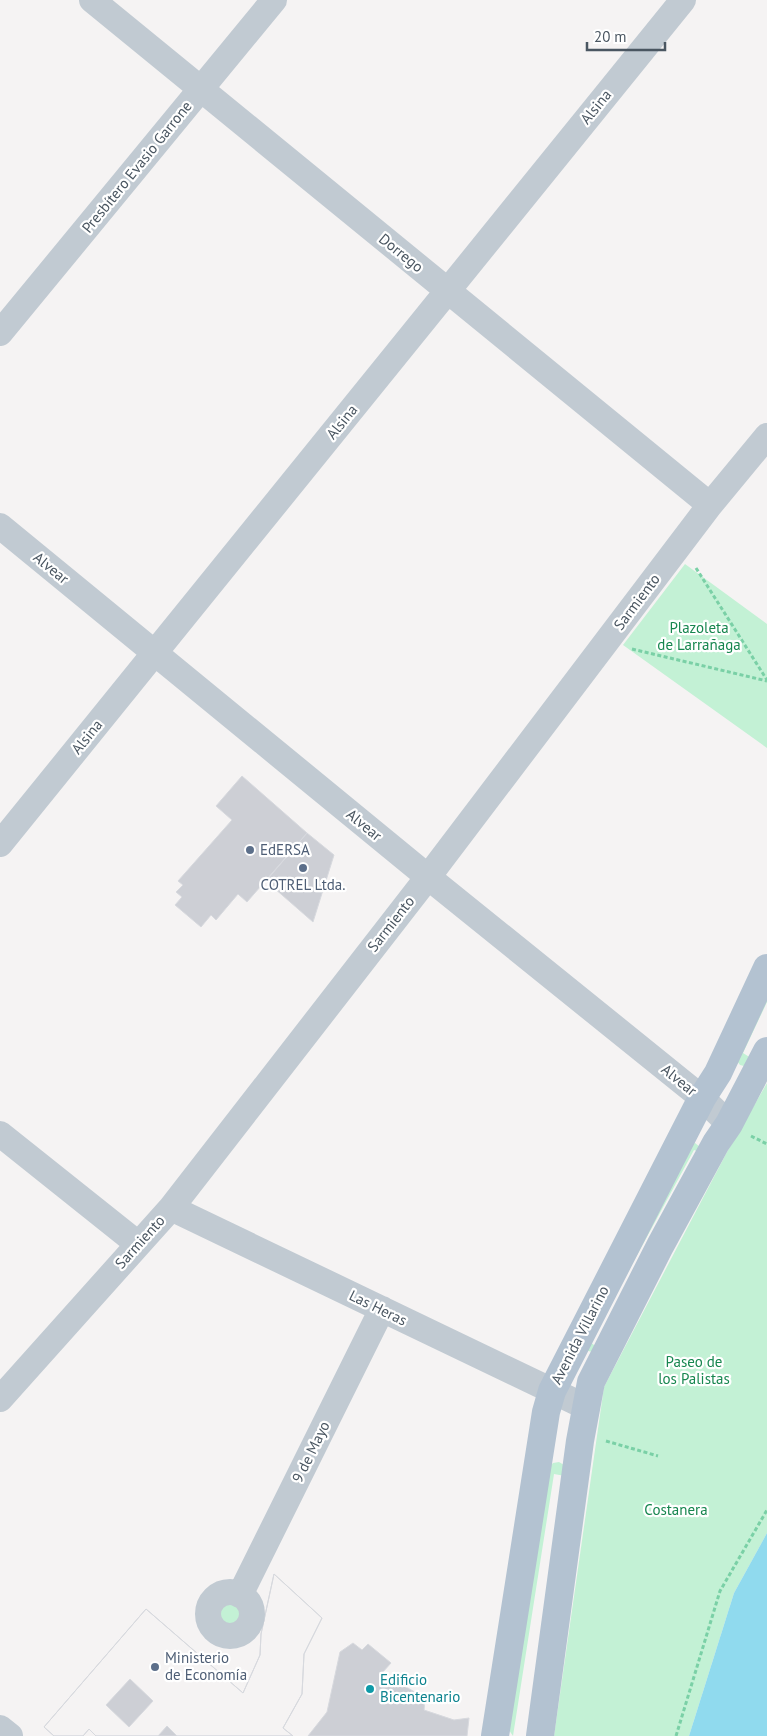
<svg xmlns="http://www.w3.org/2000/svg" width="767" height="1736" viewBox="0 0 767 1736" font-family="'PT Sans',sans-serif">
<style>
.green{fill:#c3f1d5}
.water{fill:#90daee}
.building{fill:#cdcfd5;stroke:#d7d9de;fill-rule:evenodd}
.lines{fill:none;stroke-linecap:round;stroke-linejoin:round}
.path{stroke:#7ad0a6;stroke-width:3;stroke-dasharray:4 2.5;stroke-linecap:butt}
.minor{stroke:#c1cad2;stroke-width:26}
.major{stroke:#b3c2d1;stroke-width:28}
.service-dot{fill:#5c6f8a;stroke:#fff;stroke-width:2}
.culture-dot{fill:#0f9aa8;stroke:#fff;stroke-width:2}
.labels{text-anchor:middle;stroke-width:4.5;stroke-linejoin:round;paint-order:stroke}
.street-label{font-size:15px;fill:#4a5661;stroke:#fff}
.park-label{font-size:15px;fill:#17864f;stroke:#fff}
.service-label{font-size:15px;fill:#4e5e75;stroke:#fff;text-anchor:start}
.culture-label{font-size:15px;fill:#0d838f;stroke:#fff;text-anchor:start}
</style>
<rect width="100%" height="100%" fill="#f5f3f3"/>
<!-- green -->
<path class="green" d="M685,564l82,60v124l-144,-103z
M767,992v10l-24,51 8,5 -3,5 -4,3 -4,-1 -3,-4z
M767,1083v450l-33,60 -45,143h-135l50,-349 123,-235z
M695,1143l5,4 -1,5 -5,-2 -104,192 8,6 -5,4 -5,-1 -3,-3 106,-203z
M559,1462l5,3 1,11 -11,-2 -41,262 -6,-9 42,-260 4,-4z
M214 1614a16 16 0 1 1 32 0a16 16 0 1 1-32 0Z"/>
<!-- water -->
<path class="water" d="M767,1533v203h-78l45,-143z"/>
<!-- building -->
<path class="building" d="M242,776l65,57 -60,69 -9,-8 -22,26 -5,-5 -10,12 -26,-22 7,-8 -6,-5 7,-7 -5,-4 54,-61 -16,-14z
M307,833l27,22 -21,67 -47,-41z
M274,1574l48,44 -18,36 -2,40 -19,34 10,8h-116l-10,-10 -9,10h-62l-7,-7 -6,7h-29l-10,-9 102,-118 97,84 17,-38 1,-21zM130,1679l23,22 -24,26 -23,-22z
M274,1574l48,44 -18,36 -2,40 -19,34 10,8h-197l-7,-7 -6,7h-29l-10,-9 102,-118 97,84 17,-38 1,-21z
M353,1643l9,7 6,-6 23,19 -9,10 43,25 -1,12 30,10 15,-2 -2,18h-159l19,-24 13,-60z"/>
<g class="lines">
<!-- path -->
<path class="path" d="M696,568l71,112
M632,649l135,32
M751,1136l16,8
M606,1441l52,15
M676,1736l44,-145 47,-81"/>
<!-- minor -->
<path class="minor" d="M92,0l618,505
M0,333l274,-333
M0,526l428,351 274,221 27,26
M0,844l683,-844
M0,1134l138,110
M171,1208l415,199
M0,1399l171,-191 257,-331 282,-372 57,-69
M208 1614a22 22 0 1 1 44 0a22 22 0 1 1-44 0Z
M240,1595l142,-286
M0,1728l10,8"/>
<!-- major -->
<path class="major" d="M495,1736l51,-324 6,-21 150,-293 16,-25 49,-105
M540,1736l40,-295 11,-59 69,-136 56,-103 13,-19 38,-73"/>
</g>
<!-- markers -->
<g class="service-dot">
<circle cx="250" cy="850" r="5"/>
<circle cx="303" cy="868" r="5"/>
<circle cx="155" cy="1667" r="5"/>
</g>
<circle class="culture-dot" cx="370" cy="1689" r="5"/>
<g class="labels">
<!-- street labels -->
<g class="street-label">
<text transform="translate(596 107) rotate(-51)" y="5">Alsina</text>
<text transform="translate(137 167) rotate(-51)" y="5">Presbítero Evasio Garrone</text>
<text transform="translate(401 253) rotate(39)" y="5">Dorrego</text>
<text transform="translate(342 422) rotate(-51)" y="5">Alsina</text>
<text transform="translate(51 568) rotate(39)" y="5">Alvear</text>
<text transform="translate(637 602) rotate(-53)" y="5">Sarmiento</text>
<text transform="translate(87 737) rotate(-51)" y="5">Alsina</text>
<text transform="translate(364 825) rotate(39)" y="5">Alvear</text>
<text transform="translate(391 924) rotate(-52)" y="5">Sarmiento</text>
<text transform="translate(679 1080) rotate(39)" y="5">Alvear</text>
<text transform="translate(140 1242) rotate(-48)" y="5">Sarmiento</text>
<text transform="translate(378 1308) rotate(26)" y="5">Las Heras</text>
<text transform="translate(580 1335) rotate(-63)" y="5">Avenida Villarino</text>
<text transform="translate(311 1452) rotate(-64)" y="5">9 de Mayo</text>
</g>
<!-- park labels -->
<g class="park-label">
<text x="699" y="633">Plazoleta<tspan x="699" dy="17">de Larrañaga</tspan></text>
<text x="694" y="1367">Paseo de<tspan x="694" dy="17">los Palistas</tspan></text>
<text x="676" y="1515">Costanera</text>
</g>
<!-- service labels -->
<g class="service-label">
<text x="260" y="855">EdERSA</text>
<text x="303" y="890" text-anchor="middle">COTREL Ltda.</text>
<text x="165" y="1663">Ministerio<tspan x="165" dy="17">de Economía</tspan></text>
</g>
<!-- culture labels -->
<g class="culture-label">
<text x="380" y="1685">Edificio<tspan x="380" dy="17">Bicentenario</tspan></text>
</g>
</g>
<!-- scale -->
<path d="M587 42v8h78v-8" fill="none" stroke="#4a5661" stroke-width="2.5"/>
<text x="594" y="42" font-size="15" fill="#4a5661" stroke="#ffffff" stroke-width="4" paint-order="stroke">20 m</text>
</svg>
